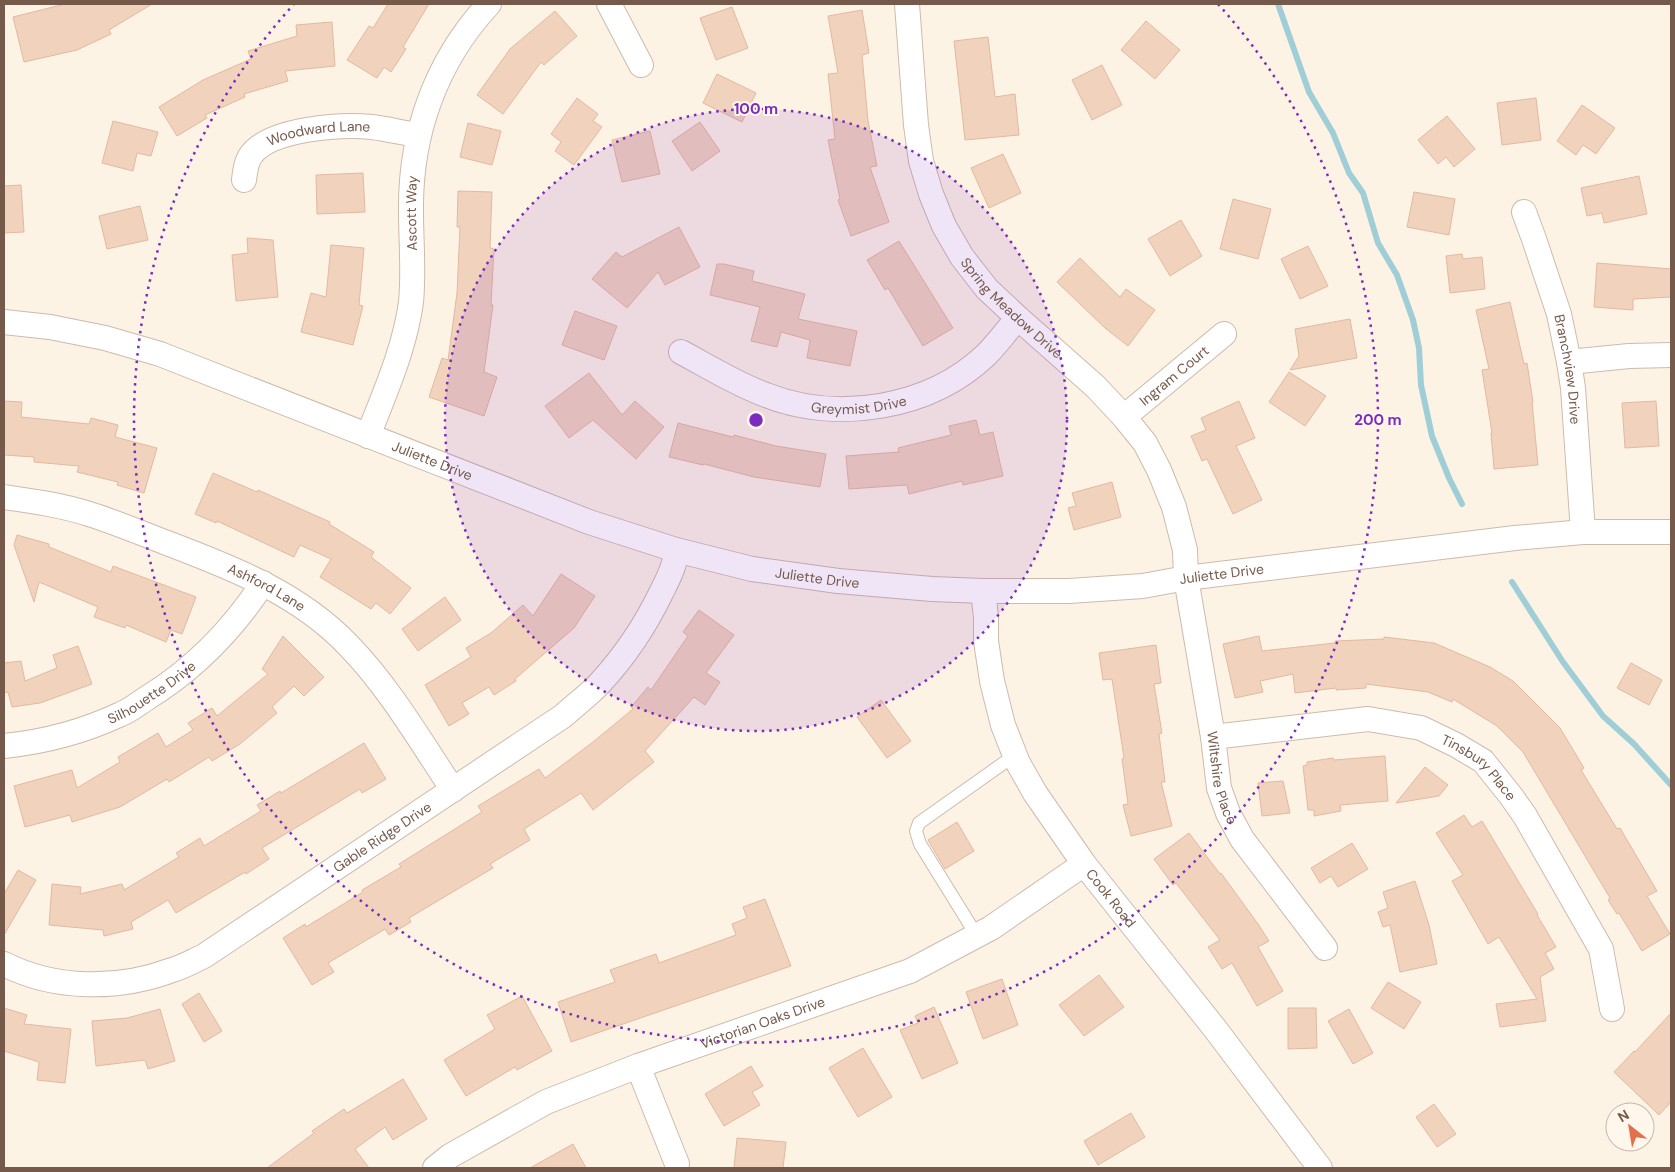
<svg xmlns="http://www.w3.org/2000/svg" width="1675" height="1172" viewBox="0 0 1675 1172" font-family="'DM Sans',sans-serif">
<style>
.lines{fill:none;stroke-linecap:round;stroke-linejoin:round}
.stream{stroke:#a0ced7;stroke-width:6}
.building{fill:#f1d2bd;stroke:#e3b99e}
.service-casing{stroke:#cdbbac;stroke-width:14}
.minor-casing{stroke:#cdbbac;stroke-width:26}
.service{stroke:#fff;stroke-width:12}
.minor{stroke:#fff;stroke-width:24}
.ring{fill:none;stroke:#7b2cbf;stroke-width:2.5;stroke-dasharray:2.5 5}
.labels{text-anchor:middle;stroke-width:4;stroke-linejoin:round;paint-order:stroke}
.street-label{font-size:14px;fill:#755a4b;stroke:#fff7ec}
.centre{fill:#7b2cbf;stroke:#fff7ec;stroke-width:2.5}
.ring-label{font-size:15px;text-anchor:middle;font-weight:bold;fill:#7b2cbf;stroke:#fff7ec;stroke-width:4;stroke-linejoin:round;paint-order:stroke}
</style>
<rect width="100%" height="100%" fill="#fcf3e5"/>
<g class="lines">
<!-- stream -->
<path class="stream" d="M1278,4l31,88 24,41 16,40 14,20 15,50 19,32 16,45 6,28 2,37 11,51 17,42 13,26
M1512,582l51,80 40,54 31,28 37,41"/>
</g>
<!-- building -->
<path class="building" d="M65,4h87l-43,26 2,4 -34,16 -53,12 -11,-45z
M388,4h41l-26,43 3,2 -15,23 -7,-5 -7,11 -30,-18 22,-34 4,2z
M732,7l16,41 -32,12 -16,-42z
M862,10l7,43 -7,2 6,66 9,45 -7,1 19,55 -38,14 -13,-36 2,-1 -12,-59 7,-1 -7,-65 10,-1 -10,-57z
M555,11l22,25 -33,29 -3,-3 -38,52 -26,-19 33,-46z
M1146,21l34,29 -25,29 -34,-29z
M332,22l3,44 -50,5 3,10 -44,13 1,3 -40,18 2,3 -30,18 -18,-29 44,-27 48,-21 -3,-8 49,-15 -1,-11z
M988,37l7,60 20,-3 4,41 -54,5 -11,-99z
M1102,65l20,40 -30,15 -20,-40z
M717,74l39,19 -14,29 -39,-19z
M577,98l21,16 -5,7 9,6 -28,38 -19,-14 6,-9 -10,-8z
M1536,98l5,42 -39,5 -5,-42z
M1582,105l33,23 -19,26 -13,-9 -7,10 -19,-14z
M1447,116l28,33 -21,18 -8,-10 -8,7 -20,-24z
M113,121l45,11 -7,24 -14,-3 -4,18 -31,-8z
M700,122l20,29 -28,20 -20,-30z
M468,123l33,8 -9,34 -32,-8z
M650,131l10,43 -38,8 -10,-42z
M1003,154l18,39 -32,15 -18,-40z
M363,173l2,39 -48,2 -1,-39z
M1639,176l8,38 -43,9 -2,-10 -15,3 -6,-28z
M21,185l3,47 -20,1v-47z
M458,191l34,1 -2,56 4,1 -3,56h2l-9,67 13,5 -13,39 -55,-19 13,-39 6,2 9,-67 3,-66h-3z
M1414,192l41,7 -6,36 -42,-8z
M1233,199l38,10 -13,50 -38,-10z
M140,206l8,34 -41,9 -8,-33z
M1181,220l21,36 -32,20 -22,-37z
M679,227l21,40 -35,18 -7,-13 -31,36 -35,-29 24,-27 6,5z
M247,238l26,2 5,57 -42,4 -4,-46 16,-2z
M899,241l54,87 -30,18 -35,-58 -3,2 -18,-30z
M331,245l33,3 -5,57 4,1 -10,39 -52,-13 10,-39 15,4z
M1308,246l20,40 -28,13 -19,-40z
M1462,254l1,5 19,-2 3,32 -35,4 -4,-37z
M1080,258l40,39 6,-8 29,21 -27,36 -23,-18 -48,-46z
M1597,263l74,6v28l-38,2v11l-39,-3z
M717,264h7l30,7 -2,10 53,13 -7,25 59,12 -7,35 -43,-8 3,-18 -29,-8 -4,15 -26,-6 9,-34 -50,-12z
M1510,302l14,62 3,-1 6,39h-1l6,63 -44,4 -3,-36h1l-10,-63 7,-1 -13,-59z
M575,311l42,15 -13,34 -42,-15z
M1350,319l7,39 -67,12 9,-14 -4,-27z
M1289,372l37,24 -21,30 -36,-24z
M589,373l33,42 13,-14 29,26 -28,32 -43,-39 -24,18 -24,-32z
M4,401l18,1 -1,15 68,7 2,-6 27,7 -3,12 42,11 -13,45 -27,-8 1,-3 -41,-10 2,-6 -45,-4v-5l-30,-2z
M1239,401l16,37 -19,8 26,54 -29,14 -26,-55 -5,2 -11,-25 15,-6 -5,-12z
M1656,401l3,45 -34,2 -3,-45z
M976,420l4,15 13,-3 10,44 -40,9 -1,-4 -53,13 -2,-9 -58,4 -3,-33 53,-4 -1,-4 53,-13 -2,-9z
M678,423l55,14 1,-2 42,11 50,8 -6,33 -66,-10 -50,-13 -1,1 -34,-8z
M213,473l44,19 1,-2 72,32 -1,2 45,28 -3,5 40,31 -21,26 -14,-11 -5,6 -51,-32 11,-18 -31,-14 -6,12 -77,-36 -1,2 -21,-9z
M1112,482l9,35 -47,13 -6,-22 8,-2 -4,-13z
M17,535l32,9v3l62,25 2,-6 83,31 -14,37 -11,-4 -5,12 -40,-17 -1,3 -31,-11 4,-10 -59,-25 -5,20 -20,-57z
M561,574l34,22 -21,32 -59,51 1,2 -22,14 -5,-8 -27,16 7,11 -20,12 -24,-41 46,-28 -5,-9 25,-15 32,-28 10,11z
M445,597l16,23 -43,31 -16,-22z
M699,610l35,25 -28,38 14,9 -15,23 -11,-8 -49,54 9,11 -61,48 -12,-17 -57,36 6,11 -40,24 3,4 -84,50 2,4 -22,13 -4,-6 -57,34 6,9 -22,13 -29,-47 22,-14 1,3 57,-35 -1,-2 39,-23 -2,-3 83,-52 -4,-6 61,-37 6,9 48,-36 40,-33 -2,-2 17,-20 3,3 37,-54 -5,-4z
M283,636l41,41 -20,19 -10,-10 -22,21 5,6 -37,31 -28,17 -3,-4 -40,25 -2,-3 -47,28 -48,15 -2,-7 -45,12 -11,-41 58,-16 5,18 43,-26 -2,-5 40,-24 8,14 27,-17 -5,-7 24,-15 5,8 51,-42 -6,-5z
M1259,636l3,15 73,-8v-2l49,-2v-2l50,6 56,24 23,14 47,47 24,40 -3,2 36,59 3,-1 37,63 -10,5 23,38 -28,17 -23,-38 -2,1 -9,-14 2,-2 -87,-146 -26,-26 -44,-27 -1,3 -24,-10 -62,-8v4l-30,2v-2l-41,5 -2,-19 -33,7 3,11 -28,6 -12,-54z
M1156,645l5,38 -7,1 8,49 -3,1 6,48h-4l11,44 -41,10 -8,-31 5,-1 -6,-45 2,-1 -12,-79 -9,1 -4,-27z
M78,646l14,38 -52,19 -28,4 -4,-15 -4,1v-30l17,-2 4,20 32,-13 -4,-13z
M1631,663l31,17 -13,25 -32,-17z
M881,700l30,41 -24,17 -30,-41z
M364,743l22,36 -24,14 -2,-4 -98,59 7,11 -23,15 -1,-2 -69,41 -8,-13 -37,22 2,7 -29,7 -1,-6 -54,-5 3,-41 29,3 -1,7 42,-10 2,6 55,-33 -3,-4 24,-15 4,8 57,-35 -4,-6 23,-14 1,2z
M1385,756l3,45 -48,4 1,6 -27,5v-6h-6l-5,-44 4,-1v-3l26,-4 1,2z
M1425,767l23,18 -9,11 -43,7z
M1283,781l7,32 -28,3 -4,-33z
M1464,815l8,12 10,-6 56,93 -1,1 19,32 -11,6 9,16 -14,8 6,44 -46,6 -4,-23 41,-5 -38,-62 -11,7 -36,-63 11,-6 -27,-42z
M957,822l17,29 -29,18 -17,-29z
M1189,833l31,41 1,-1 37,51 11,17 -11,6 25,44 -26,15 -25,-43 -10,6 -14,-22 12,-7 -44,-57 -3,2 -19,-26z
M1352,843l16,26 -30,18 -7,-11 -11,7 -9,-15z
M18,870l18,10 -32,55v-41z
M1415,881l14,44 8,39 -37,8 -10,-47 -7,2 -5,-15 10,-4 -5,-16z
M765,899l26,67 -220,76 -13,-40 57,-20 -5,-12 46,-16 3,9 77,-28 -4,-11 15,-6 -4,-11z
M1099,975l25,32 -40,29 -25,-31z
M1002,979l16,46 -35,14 -17,-47z
M1388,982l33,20 -17,27 -33,-21z
M199,993l23,38 -18,11 -22,-38z
M522,996l30,55 -35,19 -2,-3 -49,29 -22,-36 51,-31 -8,-14z
M934,1007l24,56 -36,16 -22,-49 18,-7 -3,-7z
M4,1008l23,7 -3,9 47,5 -6,54 -28,-3 2,-18 -35,-11z
M1288,1008h28l1,40 -29,1z
M160,1009l15,52 -27,8 -3,-9 -49,6 -4,-45 35,-3z
M1349,1009l24,44 -20,11 -25,-43z
M1671,1013v89l-12,13 -45,-43 20,-21 1,1z
M863,1048l29,49 -34,20 -29,-49z
M751,1066l12,20 -11,6 8,13 -36,21 -19,-32z
M403,1079l24,40 -34,21 -8,-13 -30,22 14,19h-102l47,-35 -2,-2 32,-22 3,4z
M1434,1104l22,30 -19,13 -21,-30z
M1131,1113l14,24 -47,28 -14,-24z
M737,1138l49,4 -3,26h-49z
M573,1144l13,24h-56z"/>
<g class="lines">
<!-- service casing -->
<g class="service-casing">
<path id="service" d="M977,936l-57,-92 -4,-13 3,-8 96,-68"/>
</g>
<!-- minor casing -->
<g class="minor-casing">
<g id="minor">
<path d="M609,4l32,61"/>
<path id="s1" d="M907,4l9,121 5,36 10,33 13,32 18,31 25,32 31,29 78,69 28,30 21,26 14,27 15,37 11,43 1,28 27,159 6,51 9,25 14,26 83,109"/>
<path id="s2" d="M244,180c1,-8 2,-18 7,-25 20,-27 91,-31 121,-28 16,2 31,6 46,8"/>
<path id="s3" d="M1524,212l10,27 25,75 10,48 4,26 10,144"/>
<path id="s4" d="M4,322l46,5 55,11 55,16 429,168 87,28 76,19 86,12 94,8 51,2h86l74,-5 43,-8 329,-40 68,-6h88"/>
<path id="s5" d="M681,352c28,15 55,32 85,43 71,28 163,14 220,-40 11,-11 21,-25 32,-37"/>
<path d="M1569,362l60,-6 42,-1"/>
<path id="s6" d="M1124,417l100,-83"/>
<path id="s7" d="M368,436c17,-44 37,-88 43,-134 3,-30 0,-60 0,-91 -1,-77 25,-150 78,-207"/>
<path id="s8" d="M4,497c28,4 57,8 85,17 26,8 52,19 78,29 66,25 133,51 182,103 40,41 72,96 104,144"/>
<path id="s9" d="M983,591l3,26v24l6,40 11,44 15,38 17,30 49,71 132,166 104,138"/>
<path id="s10" d="M1213,737l155,-18 53,9 35,17 27,16 28,35 14,20 76,133 11,60"/>
<path id="s11" d="M4,746c39,-4 81,-15 117,-32 10,-4 18,-11 26,-16 47,-29 86,-69 116,-115"/>
<path id="s12" d="M4,964c51,26 115,26 168,6 11,-3 21,-9 32,-14l359,-240c12,-11 26,-21 37,-33 25,-27 45,-57 61,-90 6,-12 15,-28 15,-43"/>
<path d="M638,1066l39,98"/>
<path id="s13" d="M435,1168l15,-12 96,-54 92,-36 272,-95 81,-43 93,-64"/>
</g>
</g>
<!-- service -->
<use href="#service" class="service"/>
<!-- minor -->
<use href="#minor" class="minor"/>
</g>
<!-- distance rings -->
<circle cx="756" cy="420" r="311" fill="#7b2cbf" fill-opacity=".12"/>
<g class="ring">
<circle cx="756" cy="420" r="311"/>
<path d="M1218 4A622 622 0 1 1 294 4"/>
</g>
<g class="labels">
<!-- street labels -->
<g class="street-label">
<text dy="5" stroke="none"><textPath href="#s2" startOffset="100">Woodward Lane</textPath></text>
<text dy="5" stroke="none"><textPath href="#s7" startOffset="230">Ascott Way</textPath></text>
<text dy="5" stroke="none"><textPath href="#s1" startOffset="334">Spring Meadow Drive</textPath></text>
<text dy="5" stroke="none"><textPath href="#s3" startOffset="164">Branchview Drive</textPath></text>
<text dy="5" stroke="none"><textPath href="#s6" startOffset="65">Ingram Court</textPath></text>
<text dy="5" stroke="none"><textPath href="#s5" startOffset="190">Greymist Drive</textPath></text>
<text dy="5" stroke="none"><textPath href="#s4" startOffset="452">Juliette Drive</textPath></text>
<text dy="5" stroke="none"><textPath href="#s4" startOffset="1262">Juliette Drive</textPath></text>
<text dy="5" stroke="none"><textPath href="#s4" startOffset="856">Juliette Drive</textPath></text>
<text dy="5" stroke="none"><textPath href="#s8" startOffset="279">Ashford Lane</textPath></text>
<text dy="5" stroke="none"><textPath href="#s11" startOffset="159">Silhouette Drive</textPath></text>
<text dy="5" stroke="none"><textPath href="#s10" startOffset="281">Tinsbury Place</textPath></text>
<text dy="5" stroke="none"><textPath href="#s1" startOffset="870">Wiltshire Place</textPath></text>
<text dy="5" stroke="none"><textPath href="#s12" startOffset="422">Gable Ridge Drive</textPath></text>
<text dy="5" stroke="none"><textPath href="#s9" startOffset="341">Cook Road</textPath></text>
<text dy="5" stroke="none"><textPath href="#s13" startOffset="360">Victorian Oaks Drive</textPath></text>
</g>
</g>
<circle cx="756" cy="420" r="8" class="centre"/>
<g class="ring-label">
<text x="756" y="114">100 m</text>
<text x="1378" y="425">200 m</text>
</g>
<!-- border -->
<rect width="1675" height="1172" fill="none" stroke="#755a4b" stroke-width="10"/>
<!-- north arrow -->
<g transform="translate(1630 1127) rotate(329)"><circle r="24" fill="#fff7ec" stroke="#c8b8ac"/>
<path d="M0-4L9 19L0 12L-9 19Z" fill="#e46f4c"/>
<text y="-8" font-size="14" font-weight="bold" text-anchor="middle" fill="#755a4b">N</text>
</g>
</svg>
